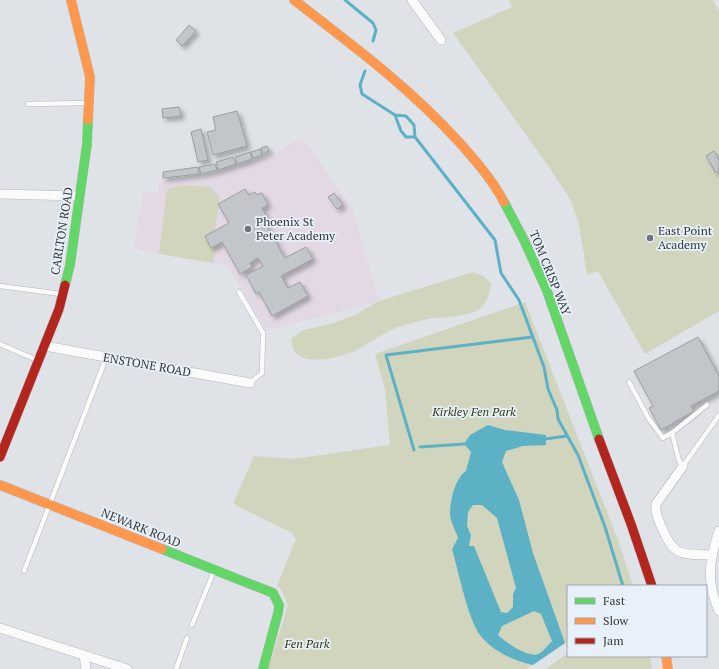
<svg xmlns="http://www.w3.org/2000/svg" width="719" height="669" viewBox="0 0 719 669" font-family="'PT Serif',serif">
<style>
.education{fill:#e2d9e5}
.green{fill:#d1d5bd}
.water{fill:#5db1c5;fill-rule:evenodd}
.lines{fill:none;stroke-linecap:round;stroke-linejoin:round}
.stream{stroke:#5db1c5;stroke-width:3}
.building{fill:#c2c5c9;stroke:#9b9ea1;filter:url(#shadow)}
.lane-casing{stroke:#b3b6ba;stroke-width:5.5}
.street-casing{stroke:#b3b6ba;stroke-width:10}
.fast-casing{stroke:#b3b6ba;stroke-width:10}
.slow-casing{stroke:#b3b6ba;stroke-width:10}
.jam-casing{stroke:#b3b6ba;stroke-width:10}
.lane{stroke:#fafbfc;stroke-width:4.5}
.street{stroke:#fafbfc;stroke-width:9}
.fast{stroke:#63d668;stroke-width:9}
.slow{stroke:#ff974d;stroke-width:9}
.jam{stroke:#b3261e;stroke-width:9}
.poi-dot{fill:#717478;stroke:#e8f0fa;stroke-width:1.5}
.labels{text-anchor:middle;stroke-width:3.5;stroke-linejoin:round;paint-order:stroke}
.poi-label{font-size:12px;fill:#36383c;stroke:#e8f0fa;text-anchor:start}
.street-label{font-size:12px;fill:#36383c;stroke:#e8f0fa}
.park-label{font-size:12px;font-style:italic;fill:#363814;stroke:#e8f0fa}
</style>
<defs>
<filter id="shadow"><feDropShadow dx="3.5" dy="3.5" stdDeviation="2" flood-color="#0004"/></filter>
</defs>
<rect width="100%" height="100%" fill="#dfe3e8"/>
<!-- education -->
<path class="education" d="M302,137l50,71 27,93 -112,30 -40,-65 -93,-17 9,-57h15v-11l44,-3 70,-22z"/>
<!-- green -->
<path class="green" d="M509,0h204l6,11v300l-74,43 -47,-83 -11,4 -8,-51 -9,-25 -21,-32 -96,-134 59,-26z
M184,185l26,2 10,10 -5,33 -10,7 6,11 6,-3 -4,18 -54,-9 8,-65z
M473,272l10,4 8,7c-1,9 -3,18 -10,25 -13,10 -38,8 -53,11 -10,2 -20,5 -30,8 -19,7 -33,21 -51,27 -17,6 -58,14 -55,-16l12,-8 27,-6 24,-9 24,-14z
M525,302l93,238 15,46h-65v55l-42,28h-258l20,-64 -7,-16 -4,-3 19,-47 -4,-6 -59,-29 21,-48 39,3 97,-14 -5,-56 -10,-35z
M568,653v3h82l2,13h-106z"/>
<!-- water -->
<path class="water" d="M488,425l17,5 41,5v10l-23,1 -17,5 -4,11 17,38 14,53 32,90 -32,22c-19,-4 -41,-14 -53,-30 -12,-16 -22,-65 -28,-86l6,-11c-2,-7 -8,-17 -8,-24 0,-13 5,-36 16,-43l5,-19 -7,-8 6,-9zM473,505h9l15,13 19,70 -3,6v13l-6,6 -6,-1 -27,-66h-5l2,-11 -4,-9 1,-14zM534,611l7,3 11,27c-4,4 -9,11 -14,13 -10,4 -33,-12 -40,-19l4,-9z"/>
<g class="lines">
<!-- stream -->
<path class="stream" d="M345,0l28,23 3,7 -3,11
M365,71l-5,14 2,9 33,21 6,16 5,6h9l80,103 6,33 18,27 25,67 4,22 9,21 1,9 20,36 27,72 18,59
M395,115l11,1 8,9 1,12
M545,439l22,-3
M420,447l44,-3
M414,450l-28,-95 146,-18"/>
</g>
<!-- building -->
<path class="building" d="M189,25l7,6 -14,15 -6,-6z
M179,107l2,9 -18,2 -1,-9z
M237,111l10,35 -34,9 -6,-23 9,-2 -3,-13z
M201,129l7,31 -10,2 -7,-30z
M267,146l2,5 -6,3 -2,-6z
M260,149l2,6 -9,3 -2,-6z
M714,151l5,9v11l-3,2 -10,-17z
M250,152l2,7 -15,5 -2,-7z
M233,157l3,7 -18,6 -2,-8z
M215,164l2,6 -16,4 -2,-7z
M198,167l1,7 -36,4v-6z
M245,189l4,6 6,-3 2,3 5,-2 6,12 -6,3 5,9 -4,2 22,39 21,-11 7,12 -32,17 7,12 12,-6 8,14 -36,20 -13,-24 -3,2 -10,-19 17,-9 -5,-8 -8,5 2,4 -12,7 -18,-32 -11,6 -6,-12 24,-13 -11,-19z
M334,193l9,12 -6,4 -9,-12z
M698,337l21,39v15l-28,15 3,5 -33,19 -12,-22 4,-2 -19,-35z"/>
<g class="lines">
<!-- lane casing -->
<g class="lane-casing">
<path id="lane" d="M28,104l60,-1
M0,286l61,8
M239,292l24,41 -1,40 -12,10
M0,344l37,16
M629,382l20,37 14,19 9,-5 7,28 4,5 36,-51
M672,433l35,-28
M24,571l82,-213
M192,625l22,-54
M176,669l11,-31"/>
</g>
<!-- street casing -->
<g class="street-casing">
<path id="street" d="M412,0l29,40
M0,194l79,2
M45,346l205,37
M683,466l-27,38c-1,9 2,15 6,24 12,29 19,26 49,27
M719,531c-10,30 -13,50 0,80
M0,628l127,41
M84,655l2,14"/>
</g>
<!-- fast casing -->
<g class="fast-casing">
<path id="fast" d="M504,202l20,38 23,51 52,148
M65,285l5,-20 17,-121 1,-24
M162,549l111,44 6,12 -1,8 -15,56"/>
</g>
<!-- slow casing -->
<g class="slow-casing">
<path id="slow" d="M71,0l19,77 -2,43
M294,0c57,44 115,87 164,141 17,19 34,38 46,61
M0,485l162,64
M666,656l2,13"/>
</g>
<!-- jam casing -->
<g class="jam-casing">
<path id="jam" d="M599,439l32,85 21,62
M0,457l59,-148 6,-24"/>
</g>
<!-- lane -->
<use href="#lane" class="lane"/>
<!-- street -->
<use href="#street" class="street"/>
<!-- fast -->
<use href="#fast" class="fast"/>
<!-- slow -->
<use href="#slow" class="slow"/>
<!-- jam -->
<use href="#jam" class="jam"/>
</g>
<!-- markers -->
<g class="poi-dot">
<circle cx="248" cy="229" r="4"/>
<circle cx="650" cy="238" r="4"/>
</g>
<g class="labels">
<!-- poi labels -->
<g class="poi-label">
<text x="256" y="226">Phoenix St<tspan x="256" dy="14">Peter Academy</tspan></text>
<text x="658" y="235">East Point<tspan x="658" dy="14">Academy</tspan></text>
</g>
<!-- street labels -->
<g class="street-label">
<text transform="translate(62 231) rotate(-81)" y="4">CARLTON ROAD</text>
<text transform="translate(550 273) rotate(68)" y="4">TOM CRISP WAY</text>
<text transform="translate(147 365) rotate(10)" y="4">ENSTONE ROAD</text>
<text transform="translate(141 528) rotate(22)" y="4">NEWARK ROAD</text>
</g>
<!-- park labels -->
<g class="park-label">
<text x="474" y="416">Kirkley Fen Park</text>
<text x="307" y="648">Fen Park</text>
</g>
</g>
<!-- legend -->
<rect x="567" y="585" width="140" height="72" fill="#e8f0fa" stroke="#a1a6ae"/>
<rect x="575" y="598" width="20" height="6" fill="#63d668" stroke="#a1a6ae"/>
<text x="603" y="605" font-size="12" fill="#36383c">Fast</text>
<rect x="575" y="618" width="20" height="6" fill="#ff974d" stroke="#a1a6ae"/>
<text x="603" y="625" font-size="12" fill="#36383c">Slow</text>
<rect x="575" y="638" width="20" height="6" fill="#b3261e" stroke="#a1a6ae"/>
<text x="603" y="645" font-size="12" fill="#36383c">Jam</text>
</svg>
